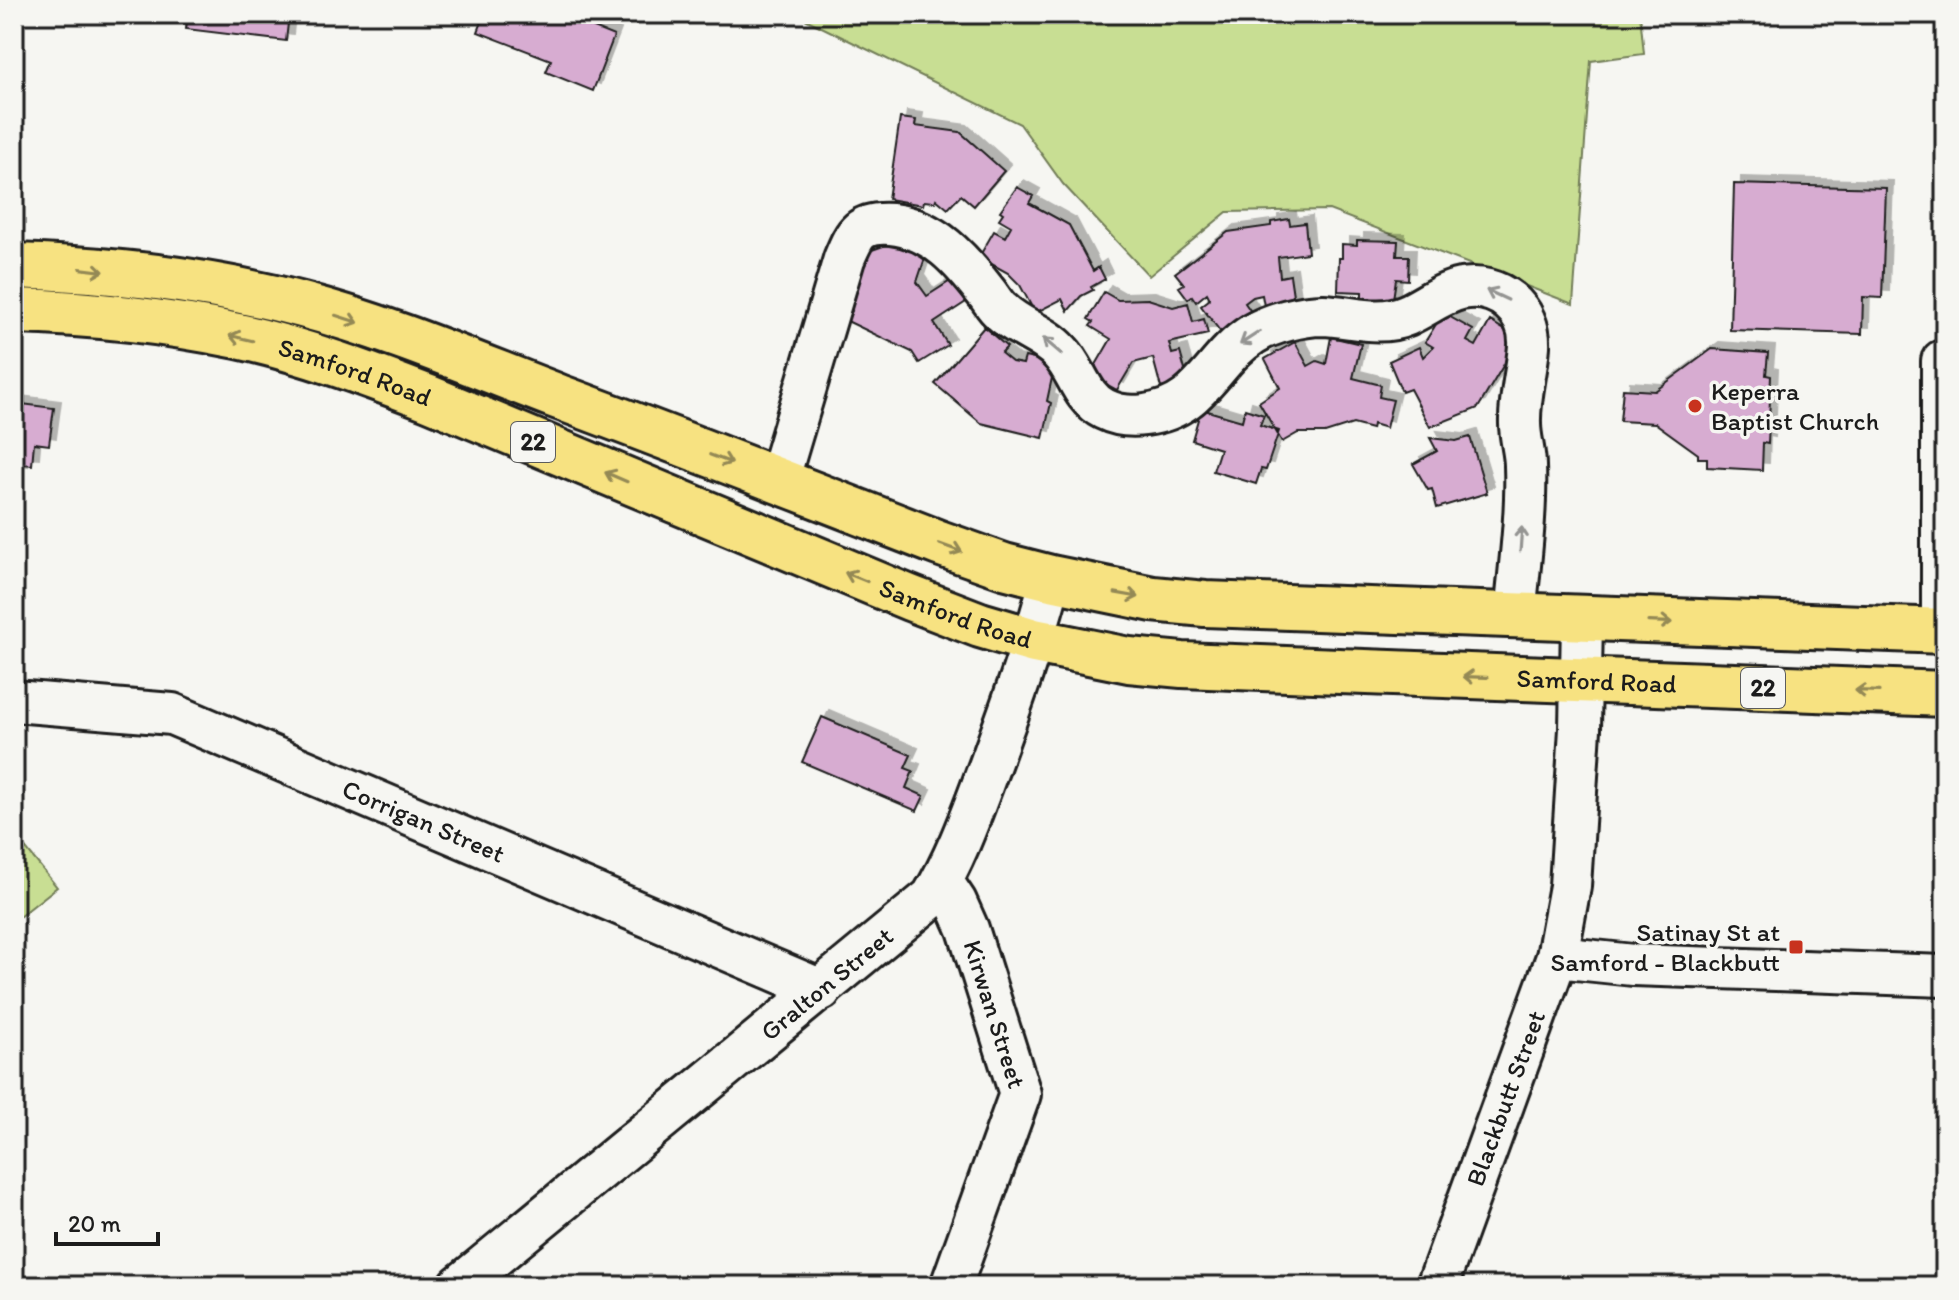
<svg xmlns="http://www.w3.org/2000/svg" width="1959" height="1300" viewBox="0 0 1959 1300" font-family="Itim,sans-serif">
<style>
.green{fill:#c8de93;stroke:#727d58;stroke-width:2}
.building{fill:#d7acd1;stroke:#1c1c1c;stroke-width:2;filter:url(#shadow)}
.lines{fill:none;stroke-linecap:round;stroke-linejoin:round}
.minor-casing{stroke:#1c1c1c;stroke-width:46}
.major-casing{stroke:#1c1c1c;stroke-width:50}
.minor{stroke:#f6f6f2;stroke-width:40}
.major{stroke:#f7e281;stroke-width:44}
.oneway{stroke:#948954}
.oneway2{stroke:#949492}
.poi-dot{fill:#c8321e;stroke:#f6f6f2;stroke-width:3}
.labels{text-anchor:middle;stroke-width:7;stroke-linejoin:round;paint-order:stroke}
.shield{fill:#f6f6f2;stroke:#5d5d5c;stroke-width:2}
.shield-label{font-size:24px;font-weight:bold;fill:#1c1c1c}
.street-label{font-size:26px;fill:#1c1c1c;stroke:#f6f6f2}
.poi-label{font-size:26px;fill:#1c1c1c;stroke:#f6f6f2;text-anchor:start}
</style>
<defs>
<filter id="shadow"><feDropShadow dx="7" dy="-7" stdDeviation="0" flood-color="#0004"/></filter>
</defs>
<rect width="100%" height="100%" fill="#f6f6f2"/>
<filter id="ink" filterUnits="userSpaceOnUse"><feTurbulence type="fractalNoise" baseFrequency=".0125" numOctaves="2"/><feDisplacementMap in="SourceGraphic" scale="16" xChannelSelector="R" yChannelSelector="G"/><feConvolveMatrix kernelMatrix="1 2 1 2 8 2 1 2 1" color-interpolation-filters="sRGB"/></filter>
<g filter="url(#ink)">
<!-- green -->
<path class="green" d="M795,14h845l4,40 -53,7 -18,243 -244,-94 -102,2 -78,64 -86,-92 -43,-60z
M14,834l43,53 -43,34z"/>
<!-- building -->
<path class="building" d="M188,14h101l-3,27 -100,-12z
M485,14h74l55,22 -21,55 -47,-19 5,-12 -73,-28z
M900,118l16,2 -1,6 45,6 44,39 -30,35 -13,-11 -13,14 -12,-10 -1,3 -11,-1 -1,4 -35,-6z
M1734,184l152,4 -4,110 -19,-1 -1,37 -132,-4z
M1017,187l16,9 -4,7 40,22 24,46 6,-4 6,12 -14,8 2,3 -12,6 -13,15 -6,-12 -27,14 -15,-28 -12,-12 -29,-16 15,-26 11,6 6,-11 -12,-7 4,-6 -3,-2z
M1289,219l1,6 15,-2 3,30 -30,4 2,20 10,-2 4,27 -30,4 -2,-11 -9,2 -8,6 7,10 -29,22 -22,-29 9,-7 -3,-6 -11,9 -4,-6 -4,3 -9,-12 5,-3 -9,-11 53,-41 43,-6v-4z
M1357,240l41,1 -1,15h12l-1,24 -12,-1 -4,27 -30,-2v-12l-24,-1 1,-33h3v-14l15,1z
M895,242l32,10 -10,30 10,14 25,-16 14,22 -32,21 14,22 -29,18 -7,-11 -65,-31 5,-10 -10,-6 27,-54z
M1104,292l14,8 30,-1 25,8 15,-4 5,19 11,-3 4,15 -39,9 3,11 8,-2 8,29 -27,7 -8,-30 -20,5 -16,27 -27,-15 21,-36 -21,-13 3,-4 -5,-3z
M1443,313l30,17 -6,11 9,5 14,-25 29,18 -41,69 -48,19 -20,-38 -8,3 -13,-31 30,-14 4,10 10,-10 -8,-5z
M984,327l23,20 -6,6 11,9 11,2 2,-7 30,7 -8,37 4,2 -8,35 -62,-15 -46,-39z
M1331,337l30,7 -8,34 28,7 -2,12 14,3 -7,28 -13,-4 -1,5 -19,-5 -28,9h-27l-16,9 -23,-40 21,-14 -15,-29 30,-17 13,24 9,-5 9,3z
M1712,349l56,4 -2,22 5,1 -3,68 -5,-1 -1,27 -55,-3v-9h-9v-4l-43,-31 -35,-2 3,-32 32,2z
M14,403l40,5 -5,37 -15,-2 -2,22 -9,-1 -2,9 -5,-1 -2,13z
M1201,409l41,12 3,-12 19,6 -4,10 19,6 -13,39 -5,-1 -5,15 -43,-13 7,-22 -28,-9z
M1470,437l17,56 -50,15 -5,-19 -4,1 -15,-26 24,-13 -7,-13 26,3z
M822,717l89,38 -6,13 8,3 -7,17 18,8 -7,15 -115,-49z"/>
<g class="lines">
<!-- minor casing -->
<g class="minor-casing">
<g id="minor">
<path d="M1942,361v270"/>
<path d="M778,481l66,-222c11,-26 15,-37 47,-35 43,4 70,36 95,68 5,6 9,14 15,19 17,17 43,23 59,41 17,17 21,46 44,57 12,6 27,8 41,6 58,-7 65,-54 108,-81 18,-11 49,-19 70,-19 28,1 56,12 84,0 18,-8 35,-22 54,-26 37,-7 70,20 68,57 -2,26 -10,52 -9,78 0,14 5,28 5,42 2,48 -6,103 -10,151"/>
<path id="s1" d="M14,701l158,13 649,276"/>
<path id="s2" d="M942,881l14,21 12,27 52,165 -69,192"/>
<path d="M1557,957l76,8 312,11"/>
<path id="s3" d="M459,1286l473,-389c25,-41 40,-85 57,-130 23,-63 45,-124 62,-189"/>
<path id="s4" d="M1437,1286l120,-329 13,-71 10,-157 2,-109"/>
</g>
</g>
<!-- major casing -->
<g class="major-casing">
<g id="major">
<path d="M14,266c96,3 195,14 288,39 88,23 173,60 257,92 127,47 253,97 380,146l65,23 47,12 102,21 52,5 740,27"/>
<path id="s5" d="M14,311c75,2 151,10 224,25 65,14 129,38 191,62l481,200 70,27 54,16 95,19 53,5 763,29"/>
</g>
</g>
<!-- minor -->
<use href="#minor" class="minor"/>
<!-- major -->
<use href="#major" class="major"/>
</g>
<!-- one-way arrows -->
<defs><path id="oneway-shaft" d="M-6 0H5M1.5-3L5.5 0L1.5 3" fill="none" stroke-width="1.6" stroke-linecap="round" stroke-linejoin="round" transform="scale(2)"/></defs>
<g class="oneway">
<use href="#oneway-shaft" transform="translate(92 270) rotate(7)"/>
<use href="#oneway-shaft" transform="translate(347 319) rotate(18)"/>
<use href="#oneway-shaft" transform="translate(241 338) rotate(-167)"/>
<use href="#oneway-shaft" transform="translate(721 459) rotate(21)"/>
<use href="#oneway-shaft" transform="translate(616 477) rotate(-157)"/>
<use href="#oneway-shaft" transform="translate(951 548) rotate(20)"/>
<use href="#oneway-shaft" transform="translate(856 577) rotate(-158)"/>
<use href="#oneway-shaft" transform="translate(1127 595) rotate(10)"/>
<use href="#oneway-shaft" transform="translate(1660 622) rotate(2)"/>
<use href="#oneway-shaft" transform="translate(1475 677) rotate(-178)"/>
<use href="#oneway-shaft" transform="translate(1867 691) rotate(-178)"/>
</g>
<g class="oneway2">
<use href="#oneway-shaft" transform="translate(1497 295) rotate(-155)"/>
<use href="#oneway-shaft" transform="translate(1250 338) rotate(147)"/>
<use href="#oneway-shaft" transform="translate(1052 346) rotate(-140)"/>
<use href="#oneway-shaft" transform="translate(1521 539) rotate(-86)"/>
</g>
</g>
<!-- markers -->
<g class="poi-dot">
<circle cx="1695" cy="406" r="8"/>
<rect x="1788" y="939" width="16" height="16" rx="4"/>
</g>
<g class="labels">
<!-- shield labels -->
<g class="shield">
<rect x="511" y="422" width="44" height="40" rx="6"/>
<rect x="1741" y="668" width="44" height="40" rx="6"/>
</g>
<g class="shield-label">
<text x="533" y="450">22</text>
<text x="1763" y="696">22</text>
</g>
<!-- street labels -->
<g class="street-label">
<text dy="9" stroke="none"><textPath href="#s5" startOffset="348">Samford Road</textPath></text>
<text dy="9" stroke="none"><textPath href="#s5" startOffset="996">Samford Road</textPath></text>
<text dy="9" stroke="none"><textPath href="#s5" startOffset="1644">Samford Road</textPath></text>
<text dy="9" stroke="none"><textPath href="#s1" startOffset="432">Corrigan Street</textPath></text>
<text dy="9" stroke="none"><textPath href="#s3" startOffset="476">Gralton Street</textPath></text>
<text dy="9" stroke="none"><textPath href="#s2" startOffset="144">Kirwan Street</textPath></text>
<text dy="9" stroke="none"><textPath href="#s4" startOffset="200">Blackbutt Street</textPath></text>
</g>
<!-- poi labels -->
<g class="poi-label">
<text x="1711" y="400">Keperra<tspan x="1711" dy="30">Baptist Church</tspan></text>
<text x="1780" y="941" text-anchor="end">Satinay St at<tspan x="1780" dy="30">Samford - Blackbutt</tspan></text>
</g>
</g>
<!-- margin -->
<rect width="1959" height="1300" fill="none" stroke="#f6f6f2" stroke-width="48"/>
<rect x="24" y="24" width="1911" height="1252" fill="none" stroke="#1c1c1c" stroke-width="3" filter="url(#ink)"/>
<!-- scale -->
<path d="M56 1232v12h102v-12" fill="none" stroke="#1c1c1c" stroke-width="4"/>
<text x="68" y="1232" font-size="24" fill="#1c1c1c" stroke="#f6f6f2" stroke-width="6" paint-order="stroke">20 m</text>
</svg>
